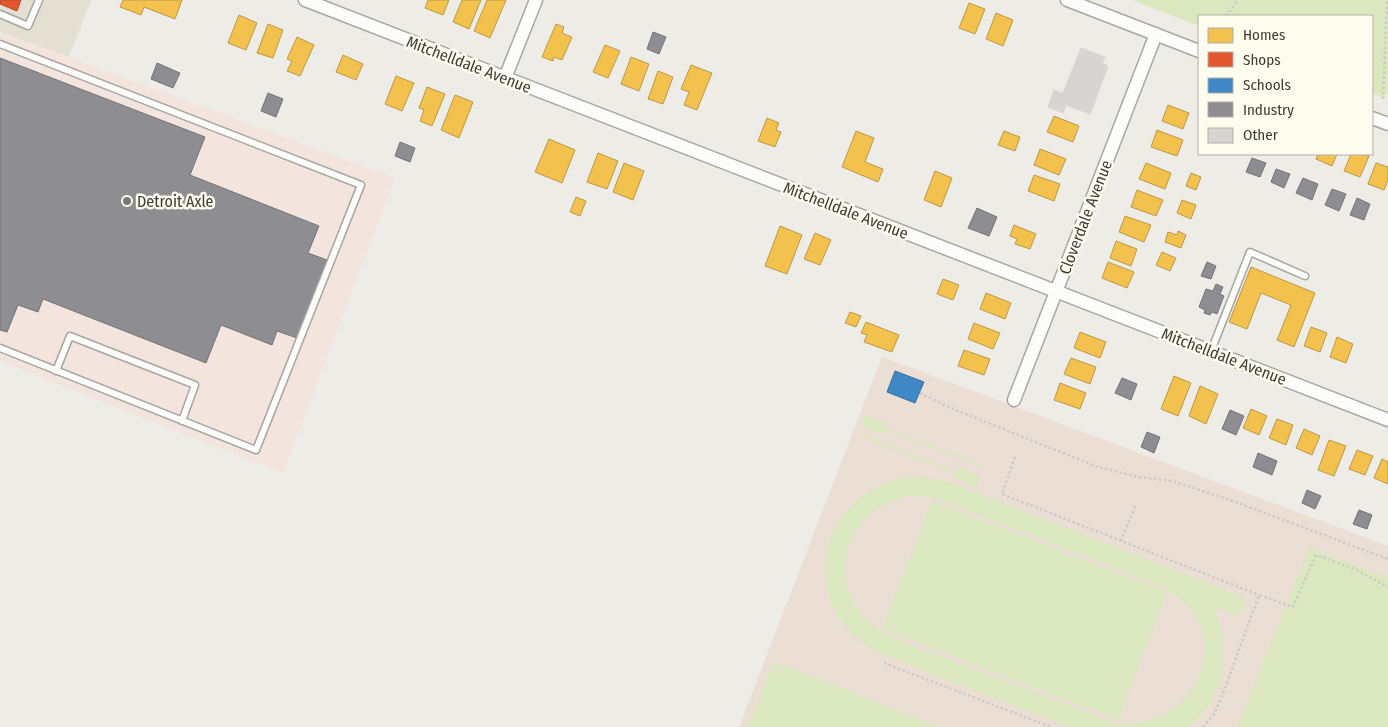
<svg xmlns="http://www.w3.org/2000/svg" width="1388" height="727" viewBox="0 0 1388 727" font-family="'Fira Sans Condensed',sans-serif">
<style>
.built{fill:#e3dfd3}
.industrial{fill:#f3e4de}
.education{fill:#ebded5}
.green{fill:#dbe7bf;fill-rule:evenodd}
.homes{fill:#f2c14e;stroke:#bc9947}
.shops{fill:#e4572e;stroke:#b24f31}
.schools{fill:#3f88c5;stroke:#3e719a}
.industry{fill:#8d8d92;stroke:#757577}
.building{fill:#d8d4d2;stroke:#d7d4d2}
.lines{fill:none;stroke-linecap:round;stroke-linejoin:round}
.service-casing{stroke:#a7a6a1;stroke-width:9}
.minor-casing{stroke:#a7a6a1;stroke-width:15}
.path{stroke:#cccbc8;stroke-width:2.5;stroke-dasharray:2.5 2.5;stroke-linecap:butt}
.service{stroke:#fcfcfb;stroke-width:6}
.minor{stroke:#fcfcfb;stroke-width:12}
.poi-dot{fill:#7b7a74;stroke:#fefcef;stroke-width:2}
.labels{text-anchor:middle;stroke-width:5;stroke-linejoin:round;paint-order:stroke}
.street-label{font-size:16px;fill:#3d3c37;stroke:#fefcef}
.poi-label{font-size:16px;fill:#3d3c37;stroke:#fefcef;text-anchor:start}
</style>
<rect width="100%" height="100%" fill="#eeece6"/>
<!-- built -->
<path class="built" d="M0,0h91l-22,57 -69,-25z"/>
<!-- industrial -->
<path class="industrial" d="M0,32l395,146 -112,295 -283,-112z"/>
<!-- education -->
<path class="education" d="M882,357l506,189v181h-649z"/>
<!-- green -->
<path class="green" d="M1132,0h256v91l-3,7 -13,-5v-77h-173v10z
M865,415l22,8 -1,5 99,38 -1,2 -99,-38 -2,4 -22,-8z
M863,435l94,37 2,-4 22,8 -4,11 -22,-9 1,-4 -94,-37z
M908,477h14l29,6 295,115 -7,18 -27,-10c22,44 15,91 -25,121h-118l-185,-72c-90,-42 -73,-160 24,-178zM910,496h11l22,5 216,84c81,39 47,142 -42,139l-226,-87c-70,-34 -57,-127 19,-141z
M932,501l235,91 -49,128 -236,-91z
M1309,548l79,30v149h-151z
M774,661l164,66h-190z"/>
<!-- homes -->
<path class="homes" d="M123,0h59l-7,19 -31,-12 -3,8 -21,-8z
M428,0h21l-6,15 -18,-7z
M462,0h19l-12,29 -16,-7z
M487,0h19l-16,38 -16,-7z
M969,3l16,6 -10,25 -16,-6z
M996,13l17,7 -10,26 -17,-7z
M239,15l18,8 -11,27 -18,-7z
M268,24l15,6 -10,28 -16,-5z
M556,24l8,3 -2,6 10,4 -10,23 -8,-3 -1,4 -11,-4z
M297,37l17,8 -14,31 -13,-5 5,-10 -5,-2z
M605,45l15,6 -12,27 -15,-6z
M343,55l20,9 -7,16 -20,-8z
M631,57l18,7 -10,27 -18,-7z
M691,65l21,8 -15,37 -13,-5 5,-13 -8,-3z
M658,71l15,6 -10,27 -15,-5z
M396,76l18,7 -12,28 -17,-7z
M427,87l18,7 -13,32 -12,-5 4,-11 -5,-2z
M455,95l18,7 -14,36 -18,-8z
M1168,105l21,8 -6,16 -21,-8z
M1054,116l25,10 -6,16 -26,-10z
M767,118l12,5 -3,7 5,2 -6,15 -17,-6z
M1157,130l26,10 -6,16 -26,-9z
M856,131l18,7 -9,24 18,7 -5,13 -36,-15z
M1004,131l16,6 -5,14 -17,-6z
M549,139l26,11 -13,33 -27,-11z
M1040,149l26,10 -7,16 -25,-10z
M598,153l20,8 -11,28 -20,-7z
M1318,154h19l-5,12 -16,-7z
M1351,154h13l5,2 -9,21 -16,-6z
M624,163l20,8 -11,29 -20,-8z
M1146,163l25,10 -6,16 -26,-10z
M1376,163l12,4v13l-4,10 -16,-6z
M935,171l17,7 -11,29 -17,-7z
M1191,173l10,4 -5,13 -10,-4z
M1034,175l26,9 -6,17 -26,-10z
M1137,190l26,10 -7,16 -25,-9z
M576,197l10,4 -6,15 -10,-4z
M1182,200l14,5 -5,14 -14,-6z
M1125,216l26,9 -7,17 -25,-10z
M1014,225l22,9 -6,15 -15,-5 2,-5 -7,-3z
M780,226l22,9 -15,39 -22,-8z
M1178,231l8,4 -5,13 -16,-6 3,-10 9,3z
M815,233l16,7 -11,25 -16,-6z
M1116,241l21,8 -6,17 -21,-8z
M1162,252l14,6 -6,13 -14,-6z
M1108,262l26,10 -7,16 -25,-10z
M1251,267l64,26 -21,54 -17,-7 14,-35 -30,-12 -14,36 -18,-7z
M943,279l16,6 -6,15 -16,-6z
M986,293l25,10 -6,16 -25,-10z
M850,312l11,4 -5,11 -11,-4z
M866,322l33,13 -7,17 -28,-10 3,-7 -6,-2z
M974,323l26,10 -7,16 -25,-10z
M1311,327l16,6 -7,19 -16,-6z
M1080,332l26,10 -6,16 -26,-10z
M1337,337l16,7 -7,19 -16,-6z
M964,350l26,9 -6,16 -26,-9z
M1071,358l25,9 -6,17 -26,-10z
M1174,376l17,7 -13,33 -17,-7z
M1060,383l26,10 -6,16 -26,-9z
M1200,386l18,8 -12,30 -17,-8z
M1251,409l16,7 -8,19 -16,-7z
M1277,419l16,6 -7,20 -17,-7z
M1304,429l16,7 -8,19 -16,-7z
M1329,440l17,6 -12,30 -16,-6z
M1357,450l16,6 -8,19 -16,-6z
M1382,459l6,3v22l-14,-6z"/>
<!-- shops -->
<path class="shops" d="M0,0h21l-4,11 -17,-7z"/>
<!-- schools -->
<path class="schools" d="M895,371l29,11 -9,21 -28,-11z"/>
<!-- industry -->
<path class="industry" d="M653,32l13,5 -7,17 -12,-5z
M0,58l205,79 -15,38 129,51 -11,27 19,7 -30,78 -20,-7 -5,14 -51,-20 -15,38 -163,-64 -5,13 -20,-7 -11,27 -7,-2z
M157,63l23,10 -7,15 -22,-9z
M268,93l15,6 -7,18 -15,-6z
M400,142l15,6 -5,14 -15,-6z
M1252,158l14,5 -6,14 -14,-5z
M1276,169l14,5 -6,14 -13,-6z
M1303,178l15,6 -6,16 -16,-7z
M1332,189l14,5 -7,17 -14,-6z
M1357,198l13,6 -6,16 -14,-5z
M977,208l20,9 -8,19 -21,-8z
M1207,262l9,4 -5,13 -10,-3z
M1216,284l7,3 -3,7 4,2 -7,18 -5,-2 -2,3 -6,-2 1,-3 -6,-3 7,-18 7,2z
M1122,378l15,6 -6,16 -16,-7z
M1230,410l14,6 -8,19 -14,-6z
M1147,432l13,5 -6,16 -13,-6z
M1258,453l19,8 -5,14 -19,-8z
M1307,490l14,6 -6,13 -13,-6z
M1359,510l13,5 -5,14 -14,-5z"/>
<!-- building -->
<path class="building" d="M1081,48l24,9 -3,6 6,3 -18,48 -24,-9 -3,8 -15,-6 6,-17 9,3z"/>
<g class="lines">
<!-- service casing -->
<g class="service-casing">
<path id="service" d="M0,14l28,12 11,-26
M0,44l361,141 -105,265 -256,-102
M1211,351l39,-99 55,24
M56,371l14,-35 125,49 -13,36"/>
</g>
<!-- minor casing -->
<g class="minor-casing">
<path id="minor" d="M305,0l1083,420
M1067,0l132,51
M505,78l31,-78
M1372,118l16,6
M1014,400l142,-366"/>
</g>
<!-- path -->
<path class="path" d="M1226,16l12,-16
M1383,99l4,-99
M920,393l26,13 152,61 41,10 33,4 50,16 166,62
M1015,457l-13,37 257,101
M1121,541l15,-37
M884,663l167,64
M1203,727l11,-13 7,-15 38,-104 34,12 23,-52 39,14 33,18"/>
<!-- service -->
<use href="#service" class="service"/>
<!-- minor -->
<use href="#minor" class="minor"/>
</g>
<!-- markers -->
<circle class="poi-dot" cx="127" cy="201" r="5"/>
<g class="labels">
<!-- street labels -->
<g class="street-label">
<text transform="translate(469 64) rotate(21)" y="6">Mitchelldale Avenue</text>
<text transform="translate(846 210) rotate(21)" y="6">Mitchelldale Avenue</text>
<text transform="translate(1085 217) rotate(-69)" y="6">Cloverdale Avenue</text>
<text transform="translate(1224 356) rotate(21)" y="6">Mitchelldale Avenue</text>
</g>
<!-- poi labels -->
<g class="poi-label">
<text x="137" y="207">Detroit Axle</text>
</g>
</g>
<!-- legend -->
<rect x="1198" y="15" width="175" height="140" fill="#fefcef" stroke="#b1afa5"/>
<rect x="1208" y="28" width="25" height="15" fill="#f2c14e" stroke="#b1afa5"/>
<text x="1243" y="40" font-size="15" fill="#3d3c37">Homes</text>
<rect x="1208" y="52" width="25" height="15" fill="#e4572e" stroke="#b1afa5"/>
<text x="1243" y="65" font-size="15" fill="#3d3c37">Shops</text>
<rect x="1208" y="78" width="25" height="15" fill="#3f88c5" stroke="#b1afa5"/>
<text x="1243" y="90" font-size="15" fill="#3d3c37">Schools</text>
<rect x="1208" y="102" width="25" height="15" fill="#8d8d92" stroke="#b1afa5"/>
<text x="1243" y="115" font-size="15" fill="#3d3c37">Industry</text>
<rect x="1208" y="128" width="25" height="15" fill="#d8d4d2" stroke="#b1afa5"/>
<text x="1243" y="140" font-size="15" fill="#3d3c37">Other</text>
</svg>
